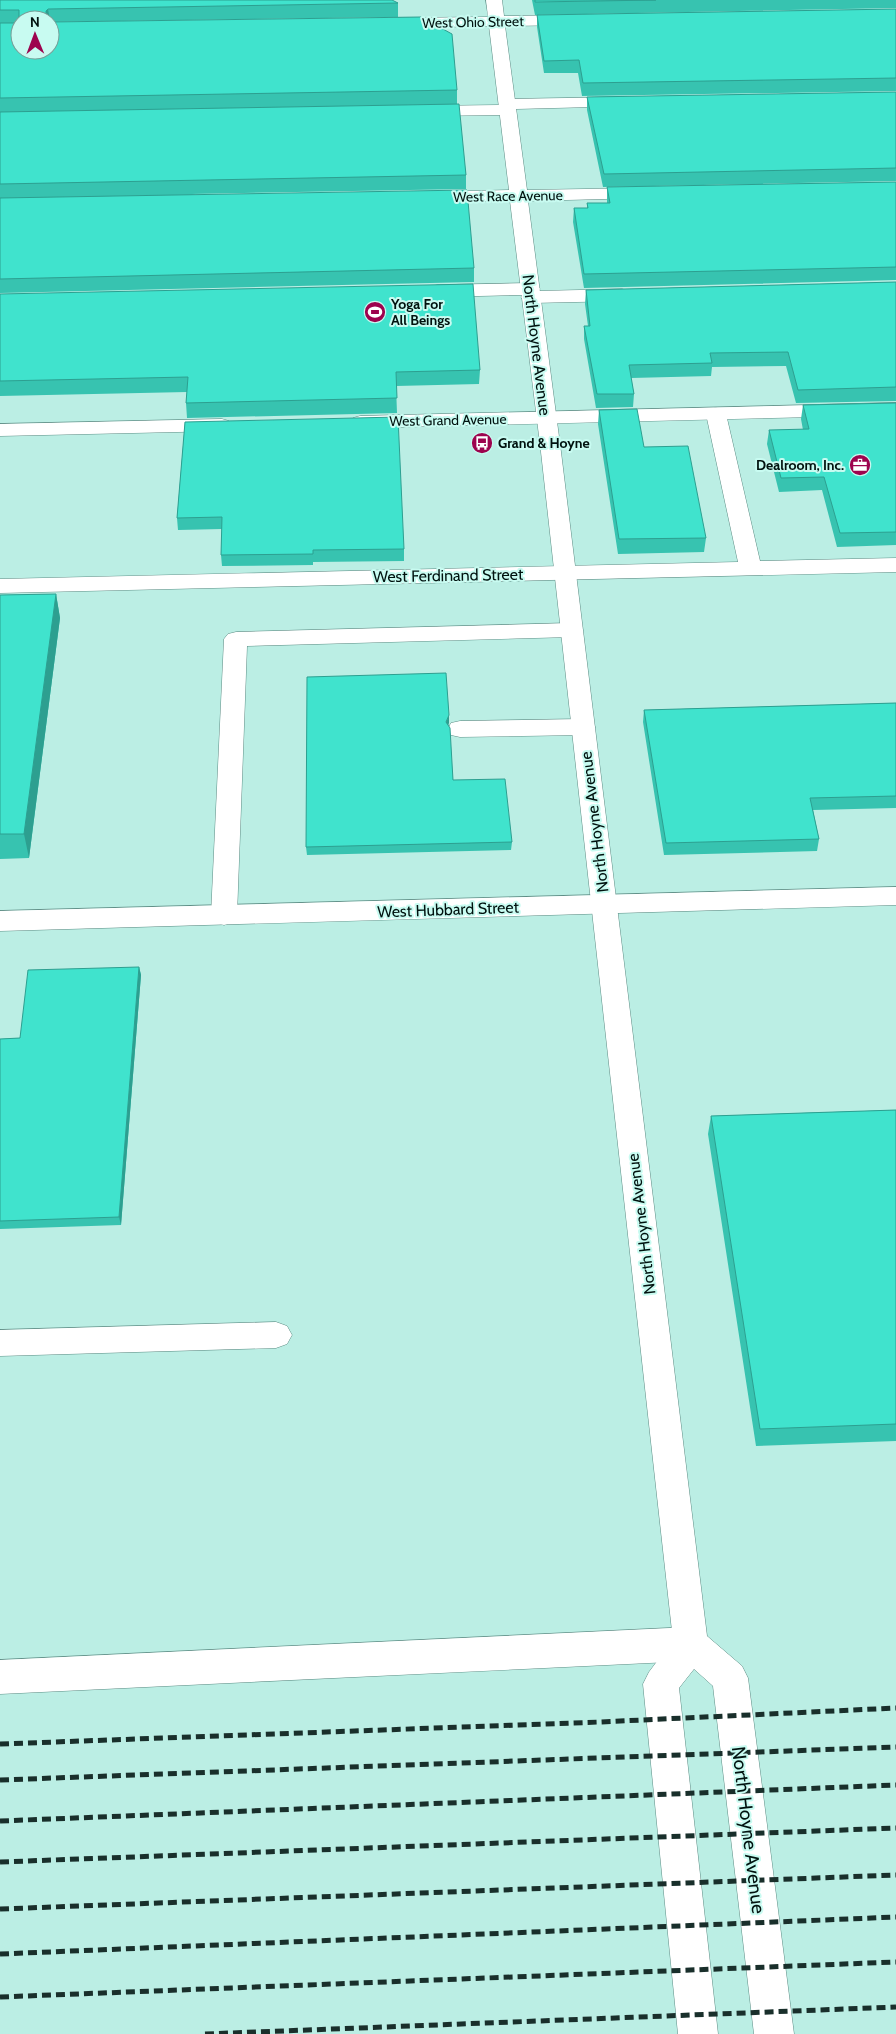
<svg xmlns="http://www.w3.org/2000/svg" width="896" height="2034" viewBox="0 0 896 2034" font-family="Cabin,sans-serif">
<style>
.lines{fill:none;stroke-linecap:round;stroke-linejoin:round}
.service-casing{stroke:#5d8c84;stroke-width:1}
.minor-casing{stroke:#5d8c84;stroke-width:1}
.tertiary-casing{stroke:#5d8c84;stroke-width:1}
.secondary-casing{stroke:#5d8c84;stroke-width:1}
.service{fill:#fff;fill-rule:evenodd}
.minor{fill:#fff;fill-rule:evenodd}
.tertiary{fill:#fff;fill-rule:evenodd}
.secondary{fill:#fff;fill-rule:evenodd}
.rail{stroke:#192f2b;stroke-width:5;stroke-dasharray:9 5;stroke-linecap:butt}
.wall{fill:#37c3b0}
.shaded-wall{fill:#2d9f90}
.building{fill:#40e3cd;stroke:#2d9f90}
.labels{text-anchor:middle;stroke-width:4;stroke-linejoin:round;paint-order:stroke}
.far-street-label{font-size:14px;fill:#01120f;stroke:#c8fbf1}
.far-poi-label{font-size:14px;font-weight:bold;fill:#01120f;stroke:#c8fbf1;text-anchor:start}
.street-label{font-size:16px;fill:#01120f;stroke:#c8fbf1}
.near-street-label{font-size:19px;fill:#01120f;stroke:#c8fbf1}
</style>
<rect width="100%" height="100%" fill="#bbeee4"/>
<g class="lines">
<!-- service casing -->
<g class="service-casing">
<path id="service" d="M625,97l6,1 2,4 -2,4 -115,3 -2,5 -6,1 -84,1 -6,-1 -2,-4 2,-4 6,-1 75,-1 2,-5 6,-1z
M530,283l7,2 3,4 -2,2 84,-2 7,2 3,4 -3,4 -7,2 -91,2 -7,-2 -3,-4 2,-2 -86,2 -7,-2 -3,-4 3,-4 7,-2z
M716,408l7,2 3,4 34,147 136,-3v14l-896,21v-14l738,-17 -32,-148 3,-4z
M571,623l8,2 4,5 -4,5 -8,2 -324,9 -10,269 -4,7 -9,3 -9,-3 -4,-7 13,-276 4,-5 8,-2z
M583,719l9,2 3,6 -3,6 -9,2 -123,2 -9,-2 -3,-6 3,-6 9,-2z
M276,1322l11,4 5,9 -5,9 -11,4 -276,8v-26z
M691,1627l12,5 5,12 -5,12 -12,5 -691,33v-34z"/>
</g>
<!-- minor casing -->
<g class="minor-casing">
<path id="minor" d="M486,0h16l2,16 71,-1 6,2 2,3 -2,3 -6,2 -70,1 22,164 116,-2 6,1 3,4 -3,4 -6,1 -115,3 33,251 146,1184 35,30 6,12 46,356h-40l-41,-348 -19,-17 -15,19 39,346h-40l-35,-350 6,-12 24,-32 -132,-1188 -31,-251 -79,1 -6,-1 -3,-4 3,-4 6,-1 78,-2 -20,-164 -94,2 -6,-2 -2,-3 2,-3 6,-2 93,-1z"/>
</g>
<!-- tertiary casing -->
<g class="tertiary-casing">
<path id="tertiary" d="M896,887v18l-896,26v-20z"/>
</g>
<!-- secondary casing -->
<g class="secondary-casing">
<path id="secondary" d="M896,403v12l-536,13 -7,-2 -3,-4 3,-4 7,-2z
M222,419l7,2 3,4 -3,4 -7,2 -222,5v-12z"/>
</g>
<!-- service -->
<use href="#service" class="service"/>
<!-- minor -->
<use href="#minor" class="minor"/>
<!-- tertiary -->
<use href="#tertiary" class="tertiary"/>
<!-- secondary -->
<use href="#secondary" class="secondary"/>
<!-- rail -->
<path class="rail" d="M0,1744l600,-22 296,-14
M0,1780l896,-33
M0,1821l896,-36
M0,1862l896,-34
M0,1909l896,-34
M0,1954l896,-37
M0,1997l896,-35
M205,2034l691,-27"/>
</g>
<!-- wall -->
<path class="wall" d="M0,0l398,3v14l-348,5v-2h-30l437,70v14l9,71v14l-274,5 282,74v14l-474,11z
M532,0h364v8l-361,7z
M896,9v82l-314,5 -4,-23h-34l-7,-46v-12z
M896,92v89l-293,6 -16,-77v-13z
M896,182v98l-312,8 -11,-66 1,-14h13v-5h20v-16z
M896,282v119l-100,2 -10,-37 -74,1 -1,9 -80,2 3,16 -1,13 -37,1 -12,-69v-13h4l-3,-22 1,-14z
M0,294l480,76 -1,14 -83,2 1,27 -210,5 -1,-15 1,-11 -187,4z
M896,403v142l-59,2 -15,-57 -43,2 -12,-48 2,-14h34l-2,-11 2,-14z
M599,410l45,37 62,91 -2,14 -86,2 -20,-130z
M185,422l219,127v12l-91,1v3l-91,1 -1,-11 1,-26 -44,1 -1,-12z
M56,594l4,24 -31,240 -29,1v-264z
M896,703v105l-83,2 6,29 -2,12 -153,4 -21,-133 1,-12z
M449,723l-1,2 5,55 59,62 -1,8 -204,5 -1,-8z
M139,967l2,8 -20,250 -121,4v-190l20,-1z
M896,1110v331l-140,5 -48,-312 3,-18z"/>
<!-- shaded-wall -->
<path class="shaded-wall" d="M48,9l2,11h-4v-9z
M56,594l4,24 -31,240 -5,-24z
M449,715v8l-3,7v-8z
M139,967l2,8 -20,250 -2,-8z"/>
<!-- building -->
<path class="building" d="M0,0h392l6,3 -350,6 -2,2v9h-26v30h30v-28l371,-5 31,17 5,56 -457,8v-75h19v-13h-19z
M535,0h121l-121,2z
M896,9v69l-313,5 -4,-23 -35,1 -7,-46z
M896,92v76l-292,6 -17,-77z
M459,104l7,71 -466,9v-72z
M896,182v85l-312,7 -10,-66h14l-1,-5h23l-3,-16z
M467,190l7,78 -474,11v-81z
M896,282v105l-98,3 -10,-38 -78,1 2,10 -83,2 5,29h-37l-13,-68h6l-4,-36z
M473,284l7,86 -84,2 1,26 -211,5 2,-26 -188,4v-87z
M896,403v129l-56,1 -16,-56 -43,1 -12,-48 40,-1 -6,-24z
M637,409l7,38 44,-1 18,92 -87,1 -20,-129z
M398,417l6,132 -91,1v4l-92,1 1,-38 -45,1 8,-96z
M56,594l-32,240h-24v-239z
M446,673l3,42 -3,7 4,6 3,52 52,-1 7,63 -206,5 1,-170z
M896,703v93l-86,2 9,41 -153,4 -22,-133z
M139,967l-20,250 -119,4v-182l20,-1 8,-68z
M896,1110v314l-136,5 -49,-313z"/>
<!-- icons -->
<defs>
<g id="stadium-disc" transform="scale(1.125)"><circle r="9.5" fill="#9d034e" stroke="#c8fbf1"/><path d="M0-5a6.5 5 0 1 0 0 10a6.5 5 0 1 0 0-10ZM-3.5-1.8h7v3.6h-7Z" fill="#fff"/></g>
<g id="bus-disc" transform="scale(1.125)"><circle r="9.5" fill="#9d034e" stroke="#c8fbf1"/><path d="M-5-6H5V4H4V6H2V4H-2V6H-4V4H-5ZM-3.5-4V0h7V-4ZM-3.5 1.2v1.5H-2V1.2ZM2 1.2v1.5H3.5V1.2Z" fill="#fff"/></g>
<g id="office-disc" transform="scale(1.125)"><circle r="9.5" fill="#9d034e" stroke="#c8fbf1"/><path d="M-6-3h4V-5.5h4V-3h4V5H-6ZM-1-4.5V-3h2v-1.5ZM-6 0V1H6V0Z" fill="#fff"/></g>
</defs>
<g fill-rule="evenodd">
<use href="#stadium-disc" x="375" y="312"/>
<use href="#bus-disc" x="482" y="443"/>
<use href="#office-disc" x="860" y="465"/>
</g>
<g class="labels">
<!-- far-street labels -->
<g class="far-street-label">
<text transform="translate(473 22) rotate(-1)" y="5">West Ohio Street</text>
<text transform="translate(508 196) rotate(-1)" y="5">West Race Avenue</text>
<text transform="translate(448 420) rotate(-1)" y="5">West Grand Avenue</text>
</g>
<!-- far-poi labels -->
<g class="far-poi-label">
<text x="391" y="309">Yoga For<tspan x="391" dy="16">All Beings</tspan></text>
<text x="498" y="448">Grand &amp; Hoyne</text>
<text x="844" y="470" text-anchor="end">Dealroom, Inc.</text>
</g>
<!-- street labels -->
<g class="street-label">
<text transform="translate(537 345) rotate(83)" y="6">North Hoyne Avenue</text>
<text transform="translate(448 575) rotate(-1)" y="6">West Ferdinand Street</text>
<text transform="translate(594 822) rotate(-97)" y="6">North Hoyne Avenue</text>
<text transform="translate(448 909) rotate(-2)" y="6">West Hubbard Street</text>
<text transform="translate(641 1224) rotate(-97)" y="6">North Hoyne Avenue</text>
</g>
<!-- near-street labels -->
<g class="near-street-label">
<text transform="translate(749 1830) rotate(83)" y="7">North Hoyne Avenue</text>
</g>
</g>
<!-- north arrow -->
<g transform="translate(35 35) rotate(359)"><circle r="24" fill="#c8fbf1" stroke="#789e97"/>
<path d="M0-4L9 19L0 12L-9 19Z" fill="#9d034e"/>
<text y="-8" font-size="14" font-weight="bold" text-anchor="middle" fill="#01120f">N</text>
</g>
</svg>
